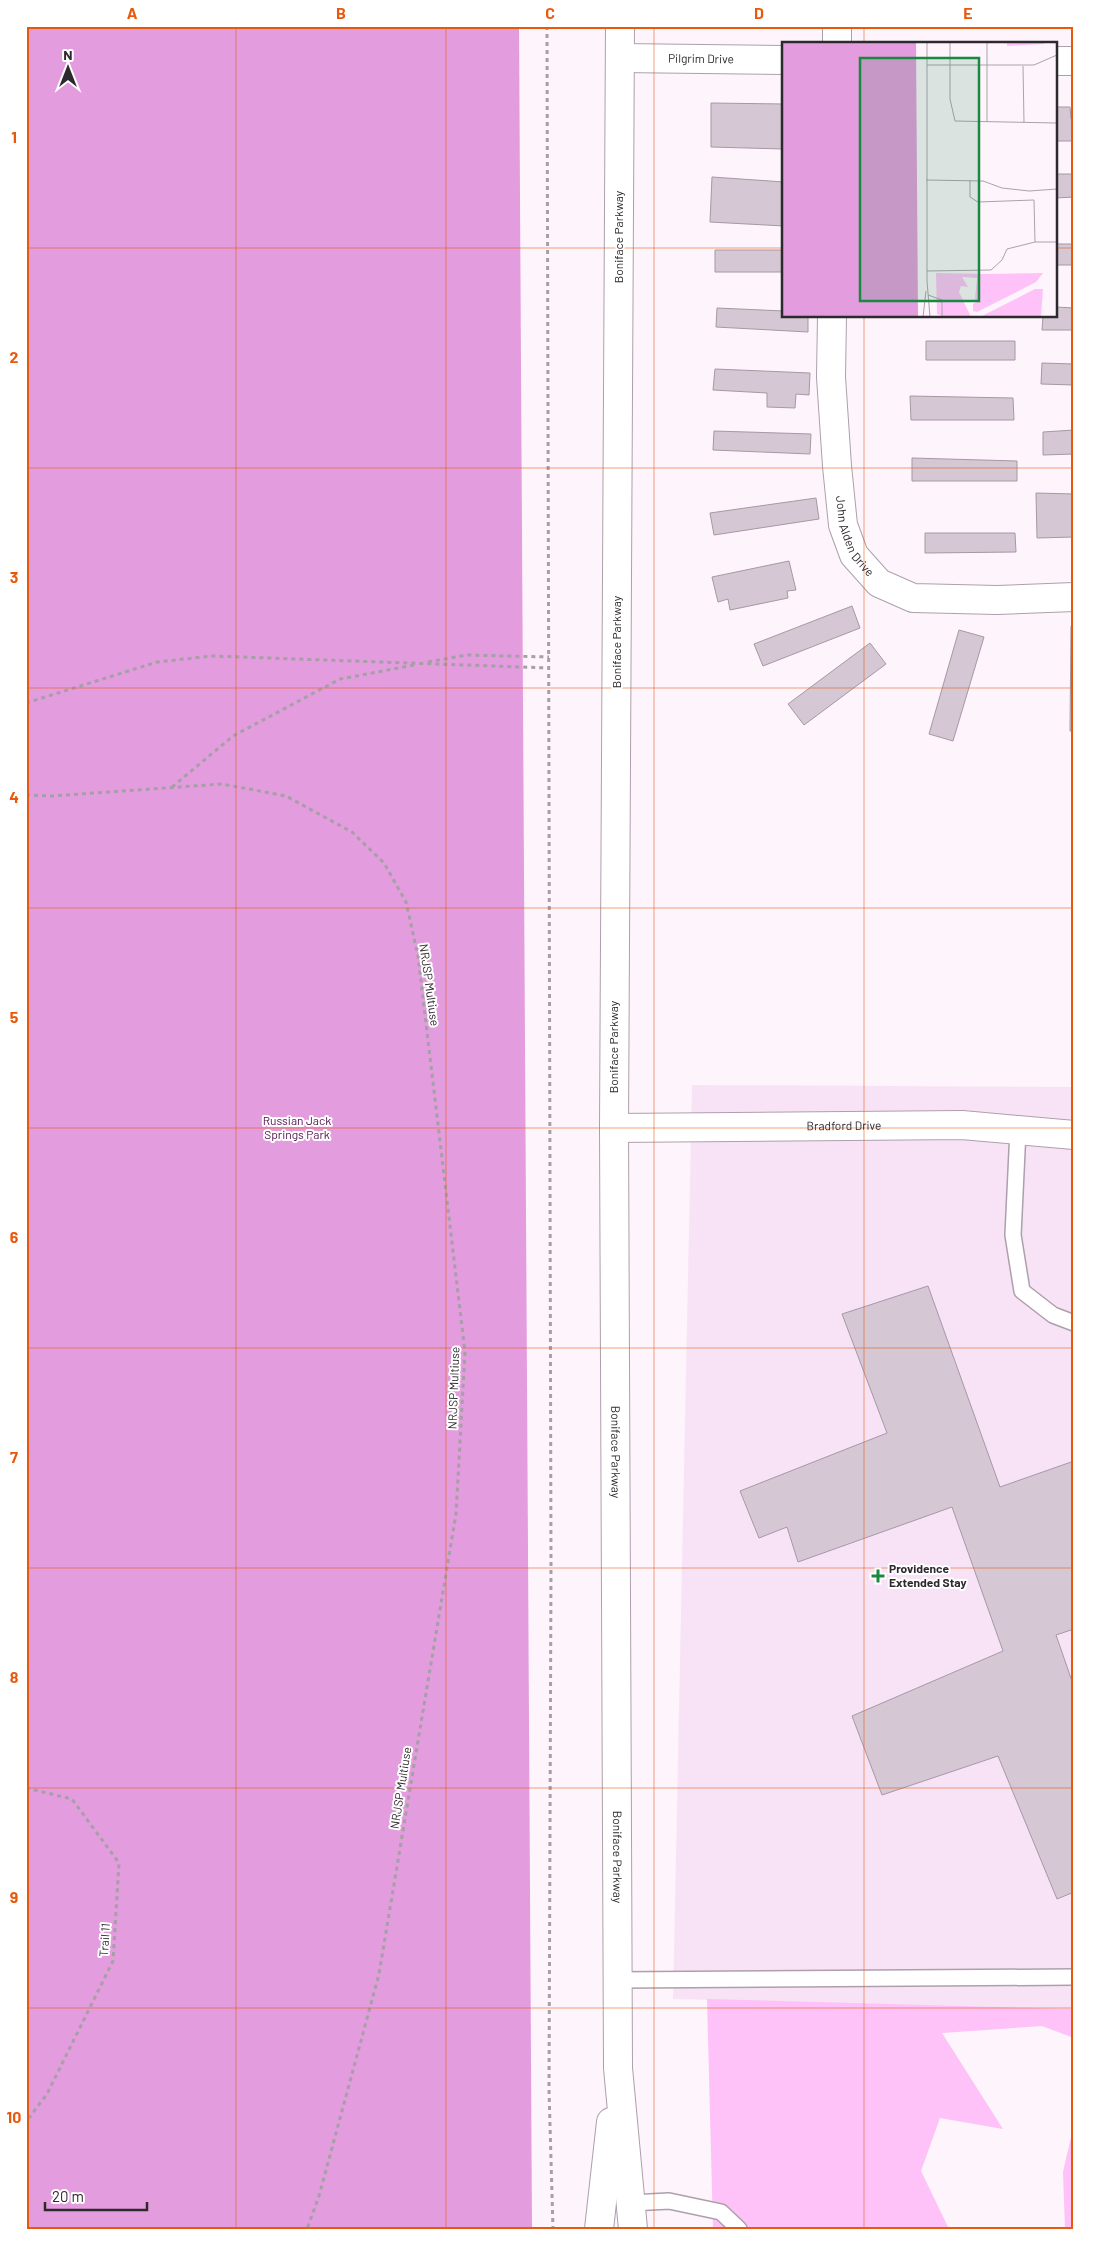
<svg xmlns="http://www.w3.org/2000/svg" width="1100" height="2255" viewBox="0 0 1100 2255" font-family="Barlow,sans-serif">
<style>
.built{fill:#f8e3f6}
.green{fill:#fec1f8}
.forest{fill:#e39cdd}
.building{fill:#d5c7d3;stroke:#a698a4}
.lines{fill:none;stroke-linecap:round;stroke-linejoin:round}
.lane-casing{stroke:#ada0ac;stroke-width:18}
.street-casing{stroke:#ada0ac;stroke-width:30}
.primary-casing{stroke:#ada0ac;stroke-width:30}
.path{stroke:#a69fa6;stroke-width:3;stroke-dasharray:4 4;stroke-linecap:butt}
.lane{stroke:#fff;stroke-width:15}
.street{stroke:#fff;stroke-width:28}
.primary{stroke:#fff;stroke-width:28}
.grid{fill:none;stroke:#e8590c;stroke-width:1;stroke-opacity:0.55}
.poi-dot{fill:#198840;stroke:#fff;stroke-width:2}
.labels{text-anchor:middle;stroke-width:4;stroke-linejoin:round;paint-order:stroke}
.street-label{font-size:12px;fill:#2e292e;stroke:#fff}
.park-label{font-size:12px;fill:#4e104c;stroke:#fff}
.poi-label{font-size:12px;font-weight:bold;fill:#2e292e;stroke:#fff;text-anchor:start}
.inset-road{fill:none;stroke:#aaa3aa;stroke-width:1}
.view{fill:#198840;fill-opacity:0.15;stroke:#198840;stroke-width:2.5}
.inset-edge{fill:none;stroke:#2e292e;stroke-width:2.5}
.neatline{fill:none;stroke:#e8590c;stroke-width:2}
.grid-label{font-size:16px;text-anchor:middle;font-weight:bold;fill:#e8590c}
</style>
<rect width="100%" height="100%" fill="#fdf4fc"/>
<!-- built -->
<path class="built" d="M692,1085l382,2v922l-401,-10z"/>
<!-- green -->
<path class="green" d="M707,1999l367,10v29l-32,-12 -100,7 61,96 -63,-11 -19,53 28,58h-236z
M1074,2124v105h-9l-2,-57z"/>
<!-- forest -->
<path class="forest" d="M26,26h493l13,2203h-506z"/>
<!-- building -->
<path class="building" d="M711,103l73,1 -1,45 -72,-2z
M1056,107h14l1,12h3v22h-18z
M1056,174h18v23l-18,1z
M712,177l72,5v44l-74,-4z
M1056,244h18v21h-18z
M715,250h69v22h-69z
M1056,307l18,1v22h-32l1,-14h13z
M717,308l67,3v5h24v16l-92,-5z
M926,341h89v19h-89z
M1042,363l32,1v21l-33,-1z
M715,369l95,4 -1,22 -13,-1 -1,14 -28,-1v-14l-54,-3z
M910,396l103,2 1,22h-103z
M1074,430v24l-31,1v-23z
M714,431l97,3 -1,20 -97,-4z
M912,458l105,3v20h-105z
M1036,493l38,1v43l-37,1z
M816,498l3,21 -105,16 -4,-22z
M925,533h90l1,19 -91,1z
M789,561l7,29 -9,1 1,7 -58,12 -2,-11 -10,3 -6,-25z
M852,606l8,22 -97,38 -9,-22z
M1071,626h3v105h-4z
M959,630l25,7 -31,104 -24,-7z
M870,643l16,21 -82,61 -16,-21z
M928,1286l72,201 74,-26v168l-18,6 18,52v205l-17,7 -59,-143 -116,39 -30,-79 151,-65 -51,-144 -154,55 -11,-35 -28,11 -19,-47 147,-58 -45,-119z"/>
<g class="lines">
<!-- lane casing -->
<g class="lane-casing">
<path id="lane" d="M1018,1130l-5,105 9,56 31,24 21,8
M617,1980l457,-3
M631,2203l38,-2 52,11 18,17"/>
</g>
<!-- street casing -->
<g class="street-casing">
<g id="street">
<path d="M837,26v18"/>
<path id="s1" d="M620,58l164,2"/>
<path d="M1056,61h18"/>
<path id="s2" d="M832,316l-1,61 6,89 6,59 11,30 25,28 34,15 84,2 77,-3"/>
<path id="s3" d="M614,1128l348,-3 112,10"/>
</g>
</g>
<!-- primary casing -->
<g class="primary-casing">
<g id="primary">
<path id="s4" d="M620,26l-6,1102 4,940 15,161"/>
<path d="M599,2229l12,-107"/>
</g>
</g>
<!-- path -->
<path class="path" d="M547,26l4,1539 -2,525 4,139
M428,662l39,-7 82,2
M26,703l131,-41 55,-6 337,12
M172,787l61,-51 107,-57 74,-14
M26,795l26,1 170,-12 64,12 66,36 32,31 22,39 12,54 47,396 -9,162 -77,460 -60,222 -12,33
M26,1788l46,11 47,64 -6,98 -66,133 -21,28"/>
<!-- lane -->
<use href="#lane" class="lane"/>
<!-- street -->
<use href="#street" class="street"/>
<!-- primary -->
<use href="#primary" class="primary"/>
</g>
<!-- grid -->
<path class="grid" d="M236,26v2203M446,26v2203M654,26v2203M864,26v18M26,248h758M1056,248h18M864,316v1913M26,468h1048M26,688h1048M26,908h1048M26,1128h1048M26,1348h1048M26,1568h1048M26,1788h1048M26,2008h1048"/>
<!-- markers -->
<path class="poi-dot" d="M875.5 1568.5h5v5h5v5h-5v5h-5v-5h-5v-5h5z"/>
<g class="labels">
<!-- street labels -->
<g class="street-label">
<text dy="4" stroke="none"><textPath href="#s1" startOffset="81">Pilgrim Drive</textPath></text>
<text transform="translate(619 237) rotate(-90)" y="4">Boniface Parkway</text>
<text dy="4" stroke="none"><textPath href="#s2" startOffset="224">John Alden Drive</textPath></text>
<text transform="translate(617 642) rotate(-90)" y="4">Boniface Parkway</text>
<text transform="translate(429 985) rotate(82)" y="4">NRJSP Multiuse</text>
<text transform="translate(614 1047) rotate(-90)" y="4">Boniface Parkway</text>
<text dy="4" stroke="none"><textPath href="#s3" startOffset="230">Bradford Drive</textPath></text>
<text transform="translate(454 1388) rotate(-88)" y="4">NRJSP Multiuse</text>
<text dy="4" stroke="none"><textPath href="#s4" startOffset="1426">Boniface Parkway</textPath></text>
<text transform="translate(401 1788) rotate(-81)" y="4">NRJSP Multiuse</text>
<text dy="4" stroke="none"><textPath href="#s4" startOffset="1831">Boniface Parkway</textPath></text>
<text transform="translate(105 1940) rotate(-86)" y="4">Trail 11</text>
</g>
<!-- park labels -->
<g class="park-label">
<text x="297" y="1125">Russian Jack<tspan x="297" dy="14">Springs Park</tspan></text>
</g>
<!-- poi labels -->
<g class="poi-label">
<text x="889" y="1573">Providence<tspan x="889" dy="14">Extended Stay</tspan></text>
</g>
</g>
<!-- overview -->
<g transform="translate(782 42)">
<rect width="275" height="275" fill="#fdf4fc"/>
<path d="M225,0h36l1,2 -37,2zM154,231l49,1 58,-1 -7,9 -59,30 -4,-1v-7l5,-3 -3,-2 2,-21 -15,-1 6,10 -7,-1 -2,6 12,25h-27l-7,-3zM253,247h8l-2,28h-61z" fill="#fec1f8"/>
<path d="M0,0h134l2,275h-136z" fill="#e39cdd"/>
<path class="inset-road" d="M145,0v239l3,36M168,0v57l5,22 102,2M205,0v80M145,23h107l23,-10M241,24l1,57M144,138l57,1 19,7 27,3 28,-2M188,138v17l8,5 56,-2 1,42h22M145,229l64,-1 11,-10 5,-11 28,-7M146,253l14,5v17M141,275l3,-26"/>
<path class="view" d="M78,16h119v243h-119z"/>
<rect width="275" height="275" class="inset-edge"/>
</g>
<!-- border -->
<rect width="1100" height="2255" fill="none" stroke="#ffffff" stroke-width="55"/>
<!-- north arrow -->
<g transform="translate(68 68)" stroke="#ffffff" stroke-width="4" paint-order="stroke">
<path d="M0-4L9 19L0 12L-9 19Z" fill="#2e292e"/>
<text y="-8" font-size="14" font-weight="bold" text-anchor="middle" fill="#2e292e">N</text>
</g>
<!-- scale -->
<path d="M45 2202v8h102v-8" fill="none" stroke="#2e292e" stroke-width="2.5"/>
<text x="52" y="2202" font-size="15" fill="#2e292e" stroke="#ffffff" stroke-width="4" paint-order="stroke">20 m</text>
<rect x="28" y="28" width="1044" height="2200" class="neatline"/>
<g class="grid-label">
<text x="132" y="19">A</text>
<text x="341" y="19">B</text>
<text x="550" y="19">C</text>
<text x="759" y="19">D</text>
<text x="968" y="19">E</text>
<text x="14" y="143">1</text>
<text x="14" y="363">2</text>
<text x="14" y="583">3</text>
<text x="14" y="803">4</text>
<text x="14" y="1023">5</text>
<text x="14" y="1243">6</text>
<text x="14" y="1463">7</text>
<text x="14" y="1683">8</text>
<text x="14" y="1903">9</text>
<text x="14" y="2123">10</text>
</g>
</svg>
